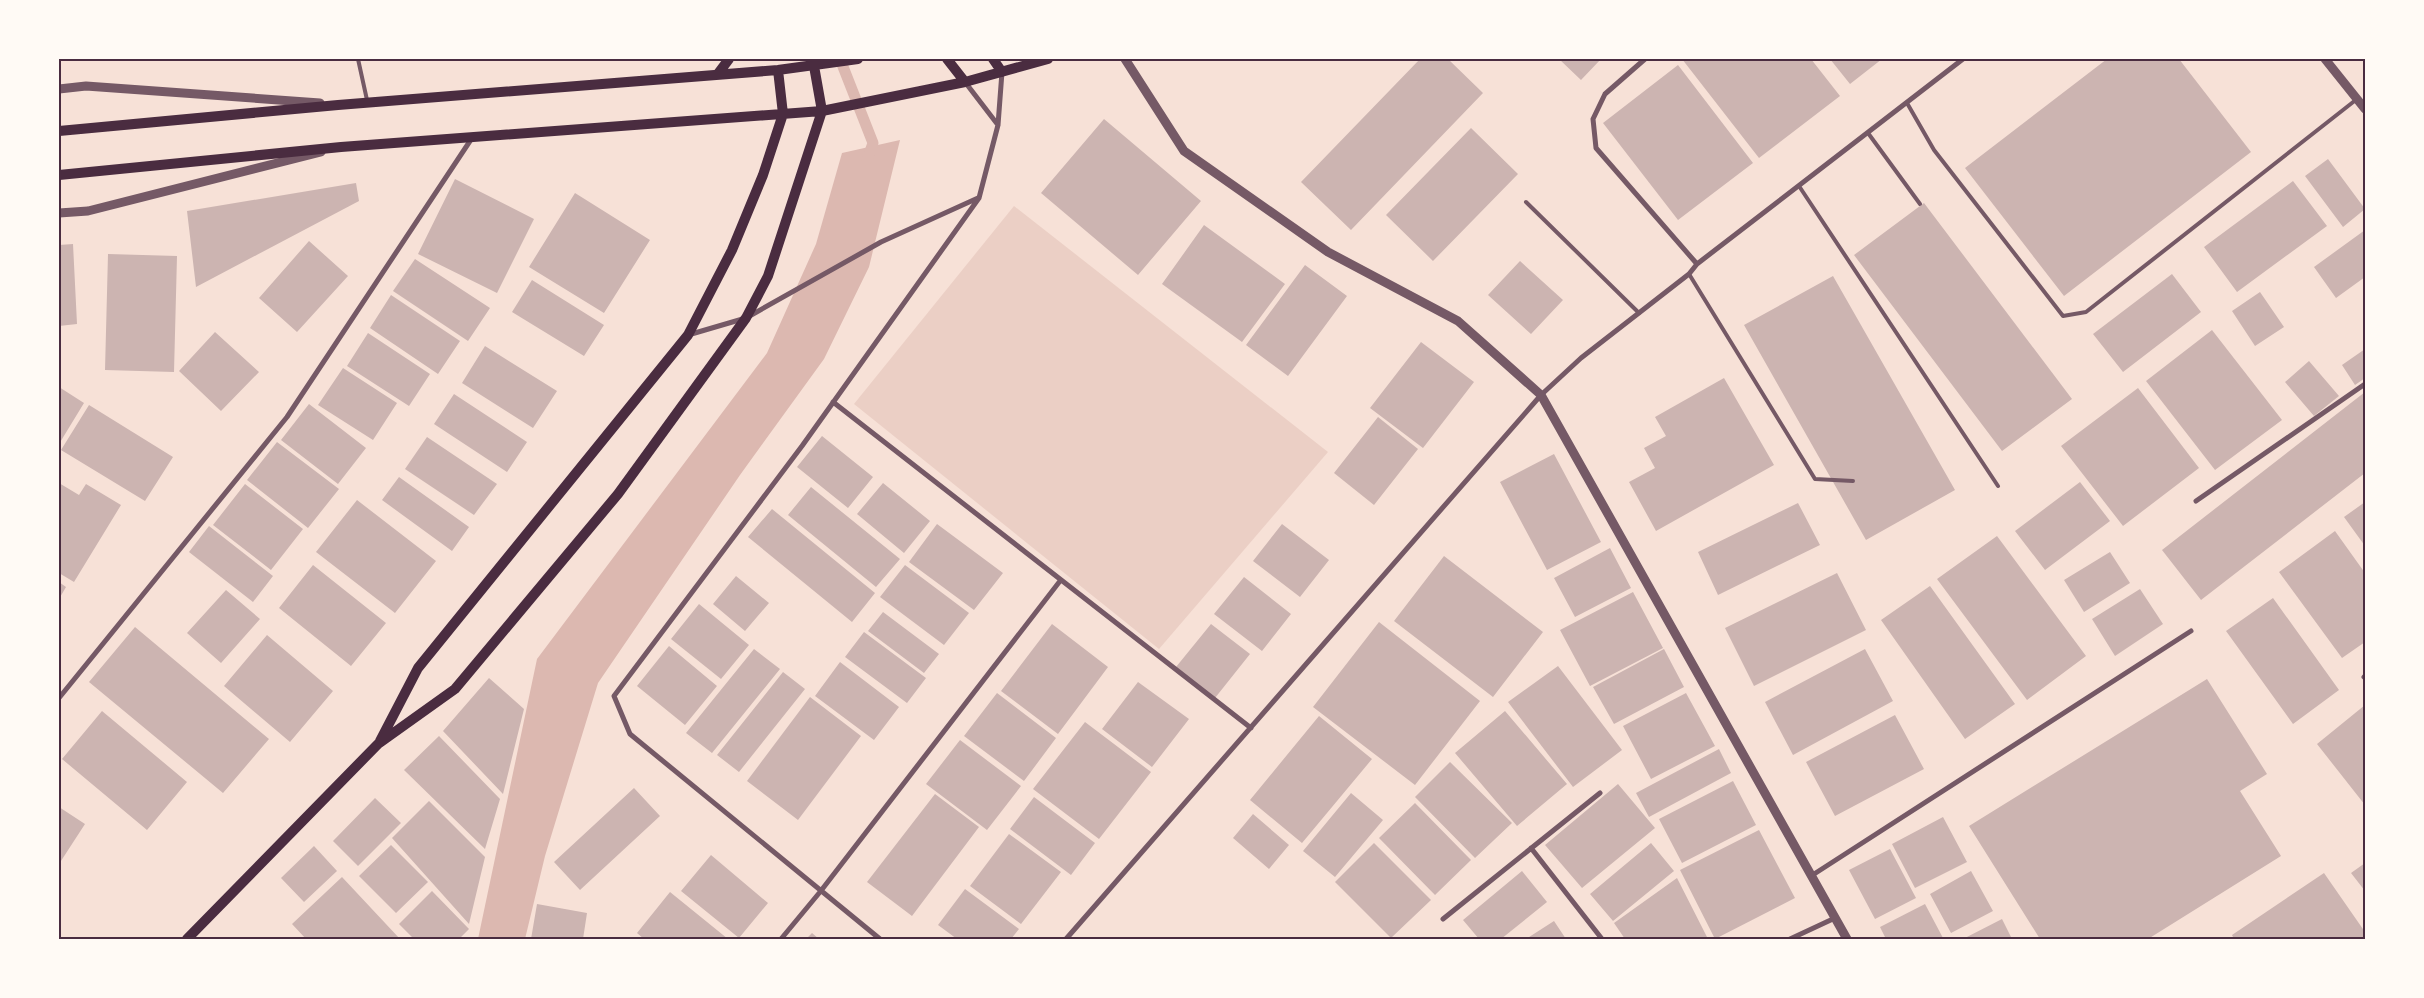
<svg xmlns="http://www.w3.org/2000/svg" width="2424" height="998" viewBox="0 0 2424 998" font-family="Quicksand,sans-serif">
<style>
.green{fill:#ebcfc5}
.water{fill:#dcb8b0}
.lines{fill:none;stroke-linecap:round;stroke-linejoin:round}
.stream{stroke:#dcb8b0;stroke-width:11}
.building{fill:#ccb4b1}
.service{stroke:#755966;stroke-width:4}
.minor{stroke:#755966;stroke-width:5}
.tertiary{stroke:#755966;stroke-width:9}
.secondary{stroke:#4a2c40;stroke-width:10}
.neatline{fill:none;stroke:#4a2c40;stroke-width:2}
</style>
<rect width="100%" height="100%" fill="#f7e1d7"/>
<!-- green -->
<path class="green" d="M1014,206l314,246 -169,197 -305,-245z"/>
<!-- water -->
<path class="water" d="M900,140l-31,127 -45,92 -84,116 -142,208 -53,173 -20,83h-47l59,-280 230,-306 49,-109 26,-91z"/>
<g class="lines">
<!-- stream -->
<path class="stream" d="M840,59l33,84 -6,17"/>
</g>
<!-- building -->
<path class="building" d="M1420,59h28l35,34 -132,137 -50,-48z
M1559,59h42l-20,21z
M1682,59h129l29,37 -81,62z
M1830,59h52l-32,25z
M2107,59h72l72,93 -187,144 -99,-128z
M1678,65l75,98 -75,57 -75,-97z
M1104,119l97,82 -63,74 -97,-82z
M1471,128l47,46 -85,87 -47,-46z
M2328,159l37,50 -22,18 -38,-51z
M455,179l79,40 -37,74 -79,-39z
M2293,181l34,45 -90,66 -33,-45z
M356,183l3,18 -163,86 -9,-76z
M575,193l75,47 -46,73 -75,-46z
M1924,203l148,196 -70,52 -148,-196z
M1204,225l81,59 -43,58 -80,-58z
M2365,230v47l-29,21 -22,-31z
M309,241l39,35 -51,56 -38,-34z
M73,244l4,80 -18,2v-81z
M108,254l69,2 -3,116 -69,-2z
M415,259l75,49 -22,33 -75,-50z
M1520,261l43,39 -32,34 -43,-39z
M1305,265l42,31 -59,80 -42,-31z
M2172,274l29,38 -78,60 -30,-38z
M1833,276l122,214 -89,50 -122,-215z
M532,280l72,45 -20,31 -72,-44z
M2260,292l24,35 -29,19 -23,-35z
M391,295l69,46 -22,33 -68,-46z
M2212,330l70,90 -67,50 -69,-89z
M215,332l44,40 -38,39 -42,-40z
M368,333l62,41 -21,32 -62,-40z
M1421,342l53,40 -51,66 -53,-40z
M485,346l72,45 -24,37 -71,-45z
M2365,349v29l-10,7 -13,-20z
M2309,361l30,35 -25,20 -29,-34z
M343,368l54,35 -24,37 -55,-35z
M1724,378l50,87 -118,66 -27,-49 26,-14 -11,-20 22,-12 -11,-19z
M59,387l25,16 -25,41z
M2138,388l61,80 -76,58 -62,-80z
M2365,392v81l-164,127 -39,-50z
M454,394l73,48 -20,30 -73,-48z
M309,404l57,44 -28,36 -57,-44z
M89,405l84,52 -28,44 -84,-51z
M1378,417l40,32 -44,56 -40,-32z
M822,436l51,41 -25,31 -51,-41z
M427,437l70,47 -23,31 -69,-46z
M277,442l62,47 -31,39 -61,-48z
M1554,454l47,88 -54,28 -47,-88z
M399,477l70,50 -17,24 -70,-51z
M2080,482l30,39 -65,49 -30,-39z
M59,483l20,12 7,-11 35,21 -47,77 -15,-9z
M883,483l47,38 -26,32 -47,-39z
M245,484l58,45 -32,41 -58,-45z
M811,487l89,72 -24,28 -88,-72z
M357,500l79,61 -41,52 -79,-61z
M2365,502v44l-21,-29z
M1798,503l22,42 -102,50 -20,-43z
M772,509l103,84 -23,29 -104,-85z
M937,524l66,49 -29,37 -65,-48z
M1282,524l47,36 -29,37 -47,-36z
M209,526l64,50 -20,26 -64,-50z
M2335,531l30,42v69l-23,16 -63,-86z
M1997,536l89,120 -59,44 -90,-121z
M1610,548l21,40 -56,29 -21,-39z
M2110,552l20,31 -46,29 -20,-32z
M1444,556l99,76 -50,65 -99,-76z
M313,565l73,58 -35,43 -72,-58z
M905,565l64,48 -25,32 -64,-48z
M1837,573l29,57 -112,56 -29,-58z
M736,576l33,27 -24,28 -32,-27z
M1244,577l47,37 -29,37 -48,-37z
M59,582l7,5 -7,12z
M1930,586l85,118 -50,35 -84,-119z
M2140,589l23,35 -48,32 -23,-37z
M226,590l34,29 -39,44 -34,-30z
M1633,592l30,56 -73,38 -30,-56z
M2273,598l66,92 -46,34 -67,-93z
M699,604l50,41 -28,34 -50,-40z
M883,612l56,42 -15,19 -56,-42z
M1379,622l101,79 -65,84 -102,-78z
M1052,624l56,43 -50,67 -57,-43z
M1211,624l39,30 -35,44 -39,-31z
M135,627l134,112 -46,54 -134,-111z
M864,632l62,46 -19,25 -62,-46z
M267,635l66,56 -43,51 -66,-56z
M669,646l48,40 -32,39 -48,-39z
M754,649l26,20 -68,84 -26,-20z
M1664,649l20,38 -70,37 -21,-37z
M1865,649l28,52 -100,54 -28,-53z
M840,662l59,45 -25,33 -59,-44z
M1558,666l64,84 -49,37 -65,-85z
M783,672l22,17 -66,83 -22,-17z
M489,678l35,31 -21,85 -60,-63z
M2207,679l60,95 -27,17 41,65 -133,83h-108l-71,-113z
M1138,682l51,37 -37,48 -50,-38z
M997,693l59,45 -32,43 -60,-45z
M1686,693l29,53 -64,33 -28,-53z
M810,697l51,39 -63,84 -51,-39z
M2365,705v100l-48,-61z
M102,711l85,71 -40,48 -85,-71z
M1505,711l62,73 -50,42 -62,-73z
M1895,715l29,54 -89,47 -29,-54z
M1319,716l53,43 -70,84 -52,-43z
M1085,722l66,50 -52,67 -66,-50z
M439,736l61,63 -15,50 -81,-79z
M960,740l61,46 -34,44 -61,-46z
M1719,749l12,24 -82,44 -13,-24z
M1450,762l62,61 -37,35 -60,-61z
M1733,781l23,44 -74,38 -23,-44z
M1618,784l37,44 -73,60 -37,-43z
M634,788l26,28 -80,74 -26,-28z
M1351,793l32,27 -48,57 -32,-26z
M935,794l44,33 -67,89 -45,-34z
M1034,797l61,46 -24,32 -61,-46z
M375,798l26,25 -43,43 -25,-25z
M429,801l56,56 -16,67 -77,-86z
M1415,803l56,57 -36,35 -56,-57z
M59,807l26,17 -26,40z
M1253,814l36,31 -20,24 -36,-31z
M1943,817l24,45 -52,26 -23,-44z
M1759,830l36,68 -80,41 -35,-69z
M1009,834l52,38 -40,52 -51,-38z
M1374,843l57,57 -40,38 -56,-56z
M1651,843l23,28 -61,50 -23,-27z
M391,845l37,37 -32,31 -37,-37z
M314,846l23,25 -33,31 -23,-24z
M1890,849l26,49 -41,21 -26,-49z
M711,855l57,48 -29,35 -58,-47z
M2365,863v28l-14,-18z
M1522,871l25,31 -46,37h-22l-16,-19z
M1971,871l22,40 -42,22 -21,-39z
M2324,873l41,59v7h-131l-2,-4z
M342,877l58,62h-94l-14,-15z
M1677,878l30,59 -4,2h-78l-11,-16z
M965,889l54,40 -8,10h-54l-19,-14z
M432,891l37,38 -10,10h-45l-15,-15z
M670,892l58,47h-84l-7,-6z
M537,904l50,9 -4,26h-52z
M1925,904l18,34 -57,1 -6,-12z
M2002,919l10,20h-49z
M1554,921l12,18h-40z
M812,933l7,6h-13z"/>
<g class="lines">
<!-- service -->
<path class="service" d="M358,59l9,41
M1907,103l27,47 129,166 23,-4 271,-213
M1868,133l52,71
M1799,186l199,300
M1526,202l113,111
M1689,274l126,205 38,2"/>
<!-- minor -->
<path class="minor" d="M1645,59l-40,35 -12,25 3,29 101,116
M965,82l33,43
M688,335l58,-17 135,-76 97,-44
M833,402l418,326
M2196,501l169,-117
M2364,677l1,-1
M59,698l228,-281 185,-279
M1531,848l71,91
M1811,876l380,-245
M1443,919l157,-126
M781,939l39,-47 240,-311
M880,939l-250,-205 -16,-38 188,-250 177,-248 19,-73 4,-53
M1066,939l475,-544 40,-37 108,-84 8,-10 266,-205
M1790,939l45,-21"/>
<!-- tertiary -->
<path class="tertiary" d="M1125,59l59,92 144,101 130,69 83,74 306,544
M2325,59l40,50
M59,89l27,-3 234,17
M59,213l29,-2 233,-59"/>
<!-- secondary -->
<path class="secondary" d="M947,59l18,23
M993,59l9,13
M717,75l12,-16
M59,131l279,-26 440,-35 80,-11
M59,175l282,-28 481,-36 143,-29 83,-23
M380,741l38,-73 270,-333 44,-85 31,-75 20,-61 -5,-44
M187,939l191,-195 77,-55 163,-195 128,-176 22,-42 54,-165 -8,-45"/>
</g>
<!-- border -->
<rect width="2424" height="998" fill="none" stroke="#fffaf5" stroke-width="120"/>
<rect x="60" y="60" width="2304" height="878" class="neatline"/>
</svg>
